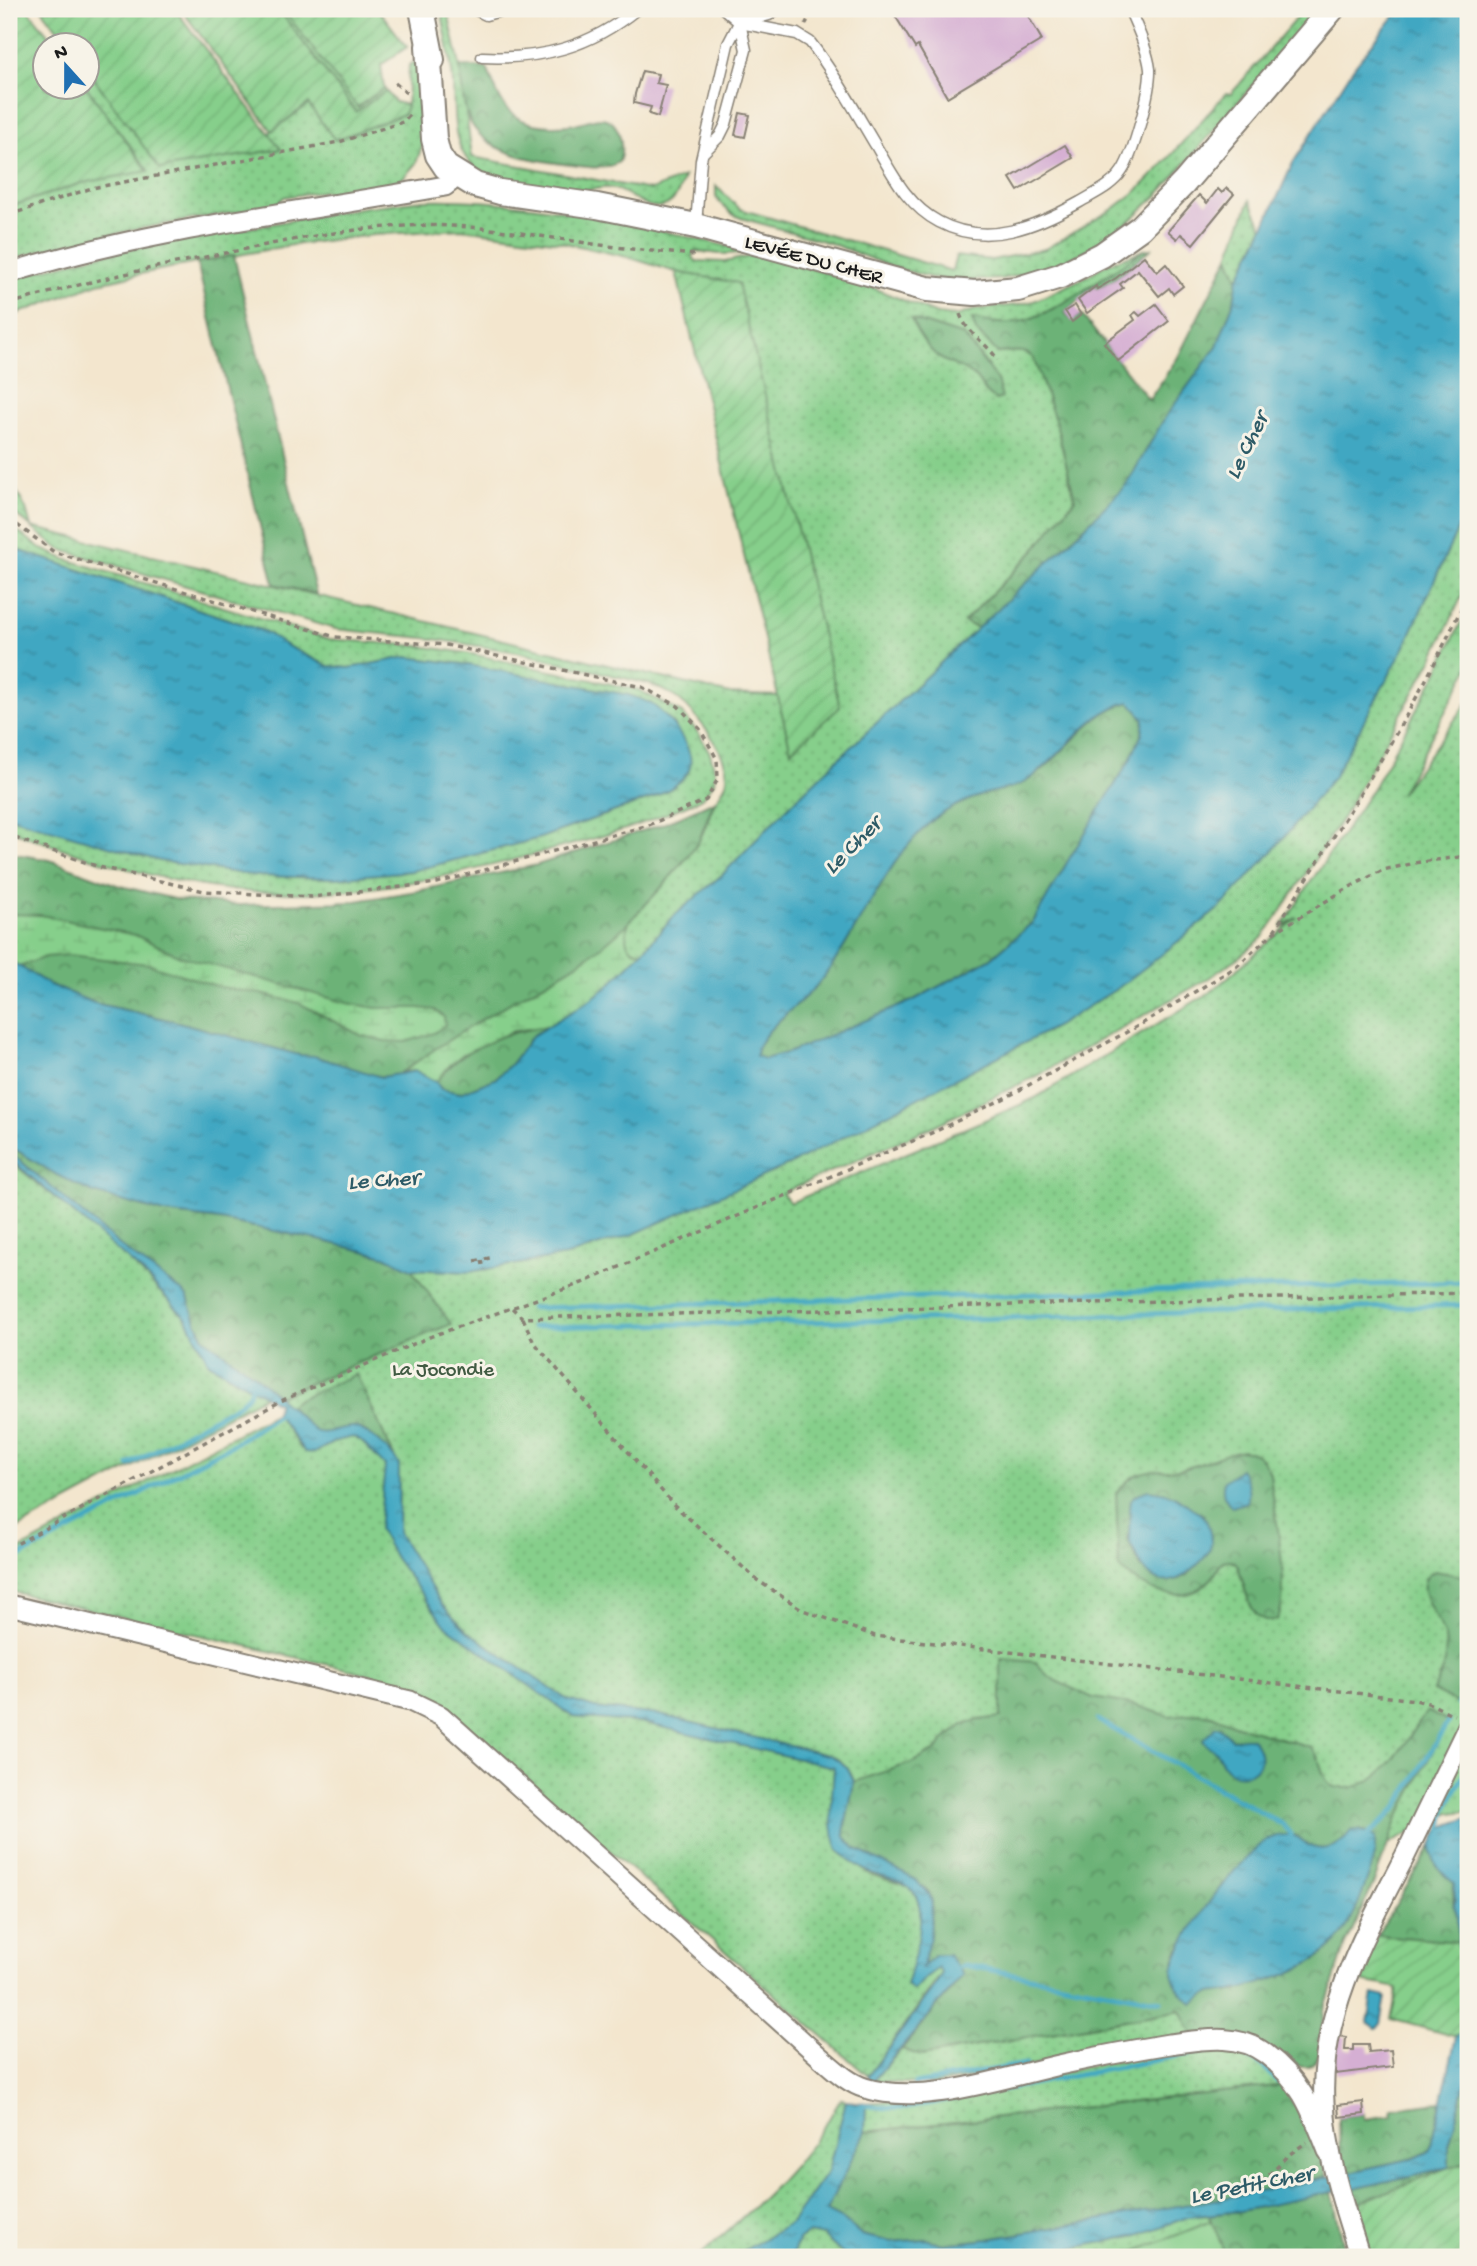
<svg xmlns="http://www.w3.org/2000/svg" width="1477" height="2266" viewBox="0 0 1477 2266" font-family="'Gochi Hand',sans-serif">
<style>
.grass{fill:url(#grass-dots);stroke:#517654;stroke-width:2;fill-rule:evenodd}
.forest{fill:url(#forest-crowns);stroke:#44674a;stroke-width:2;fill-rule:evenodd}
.wetland{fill:url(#wetland-marsh);stroke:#517654;stroke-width:2}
.garden{fill:url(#garden-furrows);stroke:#517654;stroke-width:2}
.pitch{fill:#86cf8b;stroke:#517654;stroke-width:2}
.water{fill:url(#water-ripples);stroke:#2e626f;stroke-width:2;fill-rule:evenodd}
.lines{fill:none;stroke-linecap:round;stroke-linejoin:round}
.stream{stroke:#41a7c2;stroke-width:5}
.building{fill:#d5afd3}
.service-casing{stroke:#888175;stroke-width:13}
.minor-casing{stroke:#888175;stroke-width:23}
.tertiary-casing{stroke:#888175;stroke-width:28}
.path{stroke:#888175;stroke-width:3.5;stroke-dasharray:5 5;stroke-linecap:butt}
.service{stroke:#fff;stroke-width:10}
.minor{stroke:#fff;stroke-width:19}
.tertiary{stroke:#fff;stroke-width:24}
.labels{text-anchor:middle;stroke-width:6;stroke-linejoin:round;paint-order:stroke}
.street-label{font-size:21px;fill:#1c1c1c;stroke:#f7f3e8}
.park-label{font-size:21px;fill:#415b43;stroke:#f7f3e8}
.water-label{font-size:23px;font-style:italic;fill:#2d5b67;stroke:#f7f3e8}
</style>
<defs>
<pattern id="grass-dots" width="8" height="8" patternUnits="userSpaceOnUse" patternTransform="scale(1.75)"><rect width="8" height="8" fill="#86cf8b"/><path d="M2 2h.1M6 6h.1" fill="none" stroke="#73b177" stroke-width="1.8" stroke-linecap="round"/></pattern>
<pattern id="forest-crowns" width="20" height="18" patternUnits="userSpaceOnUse" patternTransform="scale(1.75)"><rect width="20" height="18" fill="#6cb277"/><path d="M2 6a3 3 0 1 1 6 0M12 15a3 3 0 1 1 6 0" fill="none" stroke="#589061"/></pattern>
<pattern id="wetland-marsh" width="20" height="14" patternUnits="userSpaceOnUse" patternTransform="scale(1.75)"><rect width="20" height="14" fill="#86cf8b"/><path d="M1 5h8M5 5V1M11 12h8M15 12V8" fill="none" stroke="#73b177"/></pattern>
<pattern id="garden-furrows" width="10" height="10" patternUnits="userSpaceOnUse" patternTransform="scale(1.75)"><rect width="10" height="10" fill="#86cf8b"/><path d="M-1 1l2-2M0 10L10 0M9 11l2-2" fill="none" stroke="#73b177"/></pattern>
<pattern id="water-ripples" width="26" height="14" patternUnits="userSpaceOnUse" patternTransform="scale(1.75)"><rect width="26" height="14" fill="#41a7c2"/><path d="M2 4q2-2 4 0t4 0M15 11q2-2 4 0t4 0" fill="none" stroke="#36879d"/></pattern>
</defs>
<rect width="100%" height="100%" fill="#f7f3e8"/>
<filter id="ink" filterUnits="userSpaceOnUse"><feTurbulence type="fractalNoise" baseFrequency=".0143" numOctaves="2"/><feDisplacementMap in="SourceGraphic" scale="14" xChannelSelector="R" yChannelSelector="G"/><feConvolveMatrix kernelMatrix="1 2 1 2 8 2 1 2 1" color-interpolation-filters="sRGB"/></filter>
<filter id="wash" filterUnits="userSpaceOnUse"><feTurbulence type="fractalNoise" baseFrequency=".00686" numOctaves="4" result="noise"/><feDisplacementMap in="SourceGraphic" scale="28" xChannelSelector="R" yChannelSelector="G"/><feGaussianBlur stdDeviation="1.57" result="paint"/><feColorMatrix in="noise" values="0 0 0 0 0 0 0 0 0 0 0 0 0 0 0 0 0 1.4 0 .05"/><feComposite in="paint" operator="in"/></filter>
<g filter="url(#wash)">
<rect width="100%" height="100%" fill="#f3e6ce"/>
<!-- grass -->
<path class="grass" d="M278,9h5l75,98 26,-19 2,3 -30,21z
M441,9h6l13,57 12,91 179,33 33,-13c-4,13 -9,29 -26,30 -18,1 -30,-17 -48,-19 -9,-1 -18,2 -27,2 -27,0 -94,-6 -112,-26 -23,-24 -15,-62 -19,-92 -3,-21 -7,-42 -11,-63z
M1304,9h14l-159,185 -45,41 -46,25 -23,9 -44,10 -46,2 -22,-3 -41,-11 -62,-24 -89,-25 -9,-4 -13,-12 -3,-5v-11l24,23 212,62 4,-15 36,4 53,-11 68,-40 24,-18 22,-22 67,-76 5,1z
M417,61l6,82 -7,20 -12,14 -20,12 -51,8 -8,-6 -41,6 -9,9c-89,14 -180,28 -266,54v-53l73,-24 66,-13 -61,-82 1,-18 73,99 119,-20 -11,-16 40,-29 26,36 69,-26 3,-9 2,-40z
M423,200c110,-3 218,26 325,51 -18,5 -33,3 -52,0l-2,1 -1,5 3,4 29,1 35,-8 99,28 78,32 19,2 22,-7 40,-4 16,-4 48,-22 25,-15 37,-14c-33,21 -91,67 -128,72 -15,3 -29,0 -44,-2l4,11 22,22c13,-1 27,-5 36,6l22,64 19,76 -44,55 -67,68 14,6 -141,132 -59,57 -55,57 -48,41 -33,37c-15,-1 -20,-13 -15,-26 7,-15 26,-28 36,-41 12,-13 25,-27 34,-41 8,-12 12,-28 17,-40 4,-9 14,-18 13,-29 -1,-26 -36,-69 -58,-82 -6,-3 -13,-6 -20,-9l-132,-32 -83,-13 -99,-10 -273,-79 -9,-5 -44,-36v-32l17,32 5,18 699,167 48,2 13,54 -53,-467 -62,-11 -49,-15 -66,-15 -100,-13 -88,6 -81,10 -133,25 -61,13 -89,34v-38l89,-24 268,-48zM911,319l53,17 24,30 -3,25 -8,-12 -9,-8 -26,-12 -12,-10z
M1250,200l13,28 -25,51 -9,-23z
M1468,506v77l-35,75 -92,162 -61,93 -18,25 -24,20 -32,22 -168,95 -102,50 -154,68 8,10 230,-98 15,-7 177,-107 85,-74 -16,10 92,-139 64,-115 31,-66v63l-68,124 68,-92v1109l-18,2 -61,31 -388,-179v53l-22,2 -96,144 -31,-88c-5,-10 -10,-15 -20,-20l-172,-41 -65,-7 -27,-8 -11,-7 -90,-62 -25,-26 -44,-72 1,-68 -39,-36 -58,-10 -45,-42 -53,-39 -75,-85 -120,-101 102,46 54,15 55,7 191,49 58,3 97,-16 42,-14 28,-28 138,-42 283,-146 61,-38 104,-82 182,-258z
M9,525l33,24 23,10 264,80 91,7 47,7 172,37 43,23 18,22 10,18 5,17 -1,12 -9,13 -6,5c-20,8 -39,17 -59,24 -31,12 -65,19 -97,28 -113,31 -229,54 -346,33 -65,-12 -126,-33 -188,-55v-14l151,45 96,15 79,2 76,-7 129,-33 115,-41 17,-9 17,-17 1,-11 -16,-36 -24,-21 -187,-39 -56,-7 -58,11 -21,-2 -41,-20 -23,-15 -255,-84z
M9,1160l115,95 63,64 22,44 56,33 -256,137z
M276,1413l25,36 13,4 22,-12 17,-4 9,5 24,24 -6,63 15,29 50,67 128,92 71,6 190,44 -2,52 6,32 31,23 41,13c22,24 4,71 -4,98l33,-18 3,6 -74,103 -409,-357 -35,-25 -51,-19 -364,-84v-36z
M1182,2010l11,25 -259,50 -61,-4 29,-32 19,7z
M1224,2046l32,9 37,29 -428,48 1,-29 67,-6 186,-37z
M841,2099l5,2 -18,70 -37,52 -58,34h-35c57,-50 105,-91 143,-158z
M1209,2215l3,6 -87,36h-96l109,-22 50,-18z
M809,2233l14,3 23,21h-55l8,-18z"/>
<!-- forest -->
<path class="forest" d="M460,66l27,2c8,19 14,43 35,52 16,7 36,7 53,4 9,-2 18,-6 26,-6 20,1 23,30 18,44 -15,9 -32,5 -48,3 -33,-4 -79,-9 -99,-40 -10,-17 -10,-40 -12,-59z
M1151,249l-35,29 -19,11 -2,-3c-10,9 -19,18 -30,26l7,9 10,-6 67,85 29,-43 51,-101 9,23 -4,22 -17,45 -53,73 -37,65 -49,50 -100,94 -14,-6 67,-68 44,-55 -19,-76 -22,-64c-9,-11 -23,-7 -36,-6l-22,-22 -4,-12c15,3 29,6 44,3 37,-5 95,-51 128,-72z
M234,255l4,18 78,321 -42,-10 -77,-321z
M911,319l53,17 33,44 5,18 -6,2c-11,-5 -14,-16 -22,-24 -8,-7 -19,-10 -29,-15 -15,-7 -28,-28 -34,-42z
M1130,702l14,17 -2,15 -12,26 -97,162 -43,37 -78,42 -82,36 -40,15 -25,7 -9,-3c-2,-21 47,-54 61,-71 42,-50 65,-123 116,-165 15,-12 33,-20 52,-26 13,-4 28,-5 40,-12 37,-21 63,-71 105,-80z
M714,801l-16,42 -35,43 -51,54 -41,28 -92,53 -85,56c-33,1 -62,-20 -95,-22l-121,-33 -84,-19 -44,-18 -41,-25v-107l41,7 67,25 61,15 61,5 111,-3 67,-11 120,-26 126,-41z
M548,1026l-16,10 -21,28 -16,15 -35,14 -19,-4 -5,-7c30,-38 65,-49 112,-56z
M13,1148l44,27 54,23 54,15 55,7 99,20 66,16 26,13 40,55 -172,72 -75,-58 -8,-16 -8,-24 -4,-5 -55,-40 -120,-101z
M356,1374l38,82c-10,-9 -23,-23 -35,-28 -15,-5 -30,9 -44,4l-26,-26 7,-6z
M1243,1450c15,3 22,10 27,24 4,34 21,115 8,145 -30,11 -33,-37 -41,-55l-7,-4 -7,1c-5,6 -7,13 -12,18 -27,31 -67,11 -92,-11l-3,-75c6,-7 12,-14 20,-18 14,-7 29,-4 44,-6 22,-3 41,-16 63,-19zM1195,1510l9,5 -3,46 -14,14 -10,5 -36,-13 -13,-27 3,-20z
M1435,1571l33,6v106l-10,21 -25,-13c9,-16 15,-33 12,-53 -4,-19 -39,-55 -10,-67z
M1001,1659l35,3 9,11 11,8 37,17 38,6 38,12 30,-3 13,2 22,10 77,22c11,10 9,30 20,38 4,4 11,3 16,3 38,-3 60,-49 80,-77l21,11 -50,96 -24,64 -29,65 -21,64 -5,43 -5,9 -5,4h-7l-109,-32 -12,-25 -260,46 -19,-7 61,-74 -15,-20 -26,13 8,-31 2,-36 -5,-10 -26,-19 -45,-23 -11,-12 -1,-5 10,-50 60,-20 22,-12 9,-11 18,-14 16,-5 22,-3zM1359,1830l7,2 9,23 -26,67 -12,19 -17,16 -84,34 -28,1 -34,-30 3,-10 45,-67 73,-50c5,4 10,8 15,11 15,7 34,-1 41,-15z
M1433,1844c-2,18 6,28 21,39l-1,22 5,13v24l-81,-7z
M1468,2073v89l-19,5 -93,37 -8,1 -3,-14 104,-24v-22z
M1293,2084l30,76 4,16 -63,15 -125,22 -150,26 -46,5 -17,-5 -35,3 -29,-7 -20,-16 -17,-8 40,-79z
M1441,2102l-9,42 -4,8 -14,6 -74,16 -1,-57 25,-3v5l28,-4 -1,-7z
M1332,2192l14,65h-120l-17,-42 31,-4z"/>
<!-- wetland -->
<path class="wetland" d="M9,914l32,1 94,20 45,21 167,47 29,5h42l17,2 9,7 1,8 -11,8 -28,9 -21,-1 -25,-6 -61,-32 -38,-9 -41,-7 -72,-23 -79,-9 -24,2 -26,10 -10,-7z
M629,922c-5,15 -5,28 13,30l-36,36 -22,16 -36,22 -35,5 -50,23 -13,11 -14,17 -20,-11 -13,1c38,-29 78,-52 119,-76 38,-21 76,-42 107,-74z"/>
<!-- garden -->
<path class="garden" d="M9,9h19l28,36 -10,1v42h41l61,83 -66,12 -71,23 -2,-3z
M42,9h133l106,140 -121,20 -72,-99v-24l-19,-1z
M181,9h97l78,103 30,-21 9,11 12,3 -3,9 -69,26 -27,-36 -36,27z
M283,9h95l29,38 -26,18 3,23 -27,19z
M676,272l62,11 102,424 -49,44z
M1377,1935l81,7 10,71 -2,19 -10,5 -65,-18 7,-31 -42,-8z
M1468,2162v95h-98l-14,-53 93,-37z"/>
<!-- pitch -->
<path class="pitch" d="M1212,2221l14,36 -102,-1z"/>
<!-- water -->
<path class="water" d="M1400,9h68v497l-64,142 -71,130 -62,75 -49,53 -62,50 -42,32 -61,38 -262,136 -161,72 -68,22 -97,16 -58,-3 -26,-13 -66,-16 -99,-20 -55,-7 -54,-15 -20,-6 -34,-17 -44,-27 -3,4 119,101 55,40 4,5 8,24 8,16 53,39 58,54c12,5 25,-5 38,-4 12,1 42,27 46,38l-1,68 44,72 25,26 90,62 11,7 27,8 65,7 172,41 15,11 7,15 -10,50 1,5 11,12 60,31 13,15 3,6 -2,36 -8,30 13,-12h13l15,20 -90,106h-4l-1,-5 67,-90 7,-13 -4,-6 -25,23 -7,-5c7,-22 27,-82 2,-98 -17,-12 -36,-9 -54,-24 -5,-4 -13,-9 -16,-14 -11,-25 -5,-56 -4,-82l-190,-44 -71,-6 -128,-92 -50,-67 -16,-29 6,-63 -23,-24 -9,-5 -17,4 -22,12 -9,-1 -29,-39 1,-10 -68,-40 -22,-44 -47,-49 -131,-112v-198l41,25 44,18 84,19 121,33 15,1 67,21 35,-6 20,11 5,7 19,4 35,-14 16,-15 21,-28 52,-32 22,-16 36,-36 33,-37 48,-41 55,-57 59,-57 241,-226 49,-50 37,-65 53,-73 17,-45 4,-22 18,-35 37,-81 61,-96zM1130,702l14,17 -2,15 -12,26 -61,99 -36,63 -43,37 -78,42 -122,51 -25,7 -9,-3c-1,-22 47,-54 61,-71 42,-50 66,-124 116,-165 15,-12 34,-20 52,-26 14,-4 28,-5 40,-12 36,-22 63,-72 105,-80z
M9,547l255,84 23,15 41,20 21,2 58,-11 56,7 166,31c7,3 15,5 21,8 16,10 48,47 39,67 -6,13 -23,21 -34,27l-115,41 -112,29 -17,4 -76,7 -79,-2 -96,-15 -151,-44z
M1240,1469c7,9 11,23 7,33l-15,5c-8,-9 -11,-14 -8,-26z
M1148,1490c24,3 25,4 44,18 5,3 10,5 13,10 4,7 8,23 5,31 -3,6 -9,13 -14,17 -23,22 -45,22 -59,-9 -2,-5 -5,-9 -7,-14 -2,-5 0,-37 1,-43l4,-5z
M1215,1727h4l13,12c5,0 12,-2 17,-1 4,1 6,3 8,7 13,24 -13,37 -29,25 -7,-5 -7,-12 -12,-18 -5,-5 -9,-5 -13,-11 2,-6 9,-8 12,-14z
M1468,1818v195l-10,-71v-24l-5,-13 2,-6 -1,-16c-18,-13 -32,-34 -13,-54 6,-5 20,-8 27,-11z
M1359,1830l16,7v18l-2,8c-9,26 -19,58 -36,78 -23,27 -62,38 -95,48 -24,7 -26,-4 -49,15 -8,-8 -20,-17 -20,-30 -2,-29 71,-124 98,-136 7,-3 19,-5 26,-1 5,2 8,7 13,9 15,7 34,-1 40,-15z
M1373,1994l13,3 -5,27 -5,4 -8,-6z
M1468,2019v54l-19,72v22l-104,24 -13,1 -92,19 -52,6 -50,18 -109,22h-183l-23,-21 -14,-3 -10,6 -8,18h-58l58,-34 37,-52 18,-70 20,2 -1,29 -39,79 16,8 20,16 29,7 35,-3 17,5 46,-5 275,-48 151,-33 13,-6 4,-8 24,-107 10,-6z"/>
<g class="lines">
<!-- stream -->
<path class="stream" d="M531,1308l937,-26
M532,1327l433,-8 503,-14
M129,1465l110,-61 10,-10 3,-11
M9,1562l221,-116 52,-34
M1458,1704l10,-16
M1098,1720l185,105 8,10
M1444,1832l-2,-4 3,-18 23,-43
M1365,1838l31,-29 52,-87
M959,1967l5,-2 197,36
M915,2084l111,-20
M863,2105l26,3h17l308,-59c30,3 44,9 63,32"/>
</g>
<g id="blocks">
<!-- building -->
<path class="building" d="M891,9h133l18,31 -95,57 -29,-51 -3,2z
M642,71l16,3 -2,9 10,2 -8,32 -9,-3 2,-7 -17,-4 1,-9z
M740,113l10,2 -5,22 -10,-2z
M1065,145l8,13 -55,33 -8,-13z
M1227,188l7,6 -41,50 -12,-10 -4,5 -9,-8 31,-36 8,8 11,-14 4,4z
M1144,256l13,16 9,-8 17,22 -10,8 -4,-6 -10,8 -21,-26 -18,14 3,4 -36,25 -9,-13 18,-14 1,3 19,-11z
M1156,304l13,17 -51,40 -14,-18 31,-23 -3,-5 4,-3 4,4z
M1075,305l6,10 -9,7 -7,-11z
M1337,2036l9,1 -1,13h8v-5h15l1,7 22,-2 2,17 -57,7 -2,-23z
M1363,2102l1,12 -25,3 -1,-12z"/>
</g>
</g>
<g filter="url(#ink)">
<use href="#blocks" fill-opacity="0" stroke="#888175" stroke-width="2"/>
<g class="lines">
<!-- service casing -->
<g class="service-casing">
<path id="service" d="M474,9l12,6 22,-6
M724,9l16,14 57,11 13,8c25,32 45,69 66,104 17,29 32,60 63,76 48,26 98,4 141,-20 15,-9 32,-16 42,-31 12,-18 29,-81 28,-102 -2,-17 -14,-45 -21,-60
M744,22l25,-7 8,-6
M482,57c60,3 108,-10 155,-48
M703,153l17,-17 6,-12 20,-74 -6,-27
M696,225l5,-65 27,-116 18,-35"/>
</g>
<!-- minor casing -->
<g class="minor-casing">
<path id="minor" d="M9,273c141,-44 291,-61 436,-87l14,-11
M9,1605l401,96 31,15 380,342c13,11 27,25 44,30 58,18 136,-10 194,-23 36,-8 73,-15 110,-21 31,-4 70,-12 97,10 36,27 46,57 62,97
M1360,2257c-17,-53 -33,-98 -36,-155 -5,-88 42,-171 81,-246 21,-43 42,-87 63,-130"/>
</g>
<!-- tertiary casing -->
<g class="tertiary-casing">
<path id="tertiary" d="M422,9l10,51
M428,46l6,93 4,16 8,12 29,18 25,7 97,14 99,20 231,63 48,4 43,-4 42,-13 42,-21 38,-27 44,-45 148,-174"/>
</g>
<!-- path -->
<path class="path" d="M805,25l9,-16
M395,83l15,13
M9,215l83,-27 247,-46 64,-20 8,-9
M9,304c71,-21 144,-37 217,-51 74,-15 151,-31 227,-27 43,2 85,10 127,16 39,6 77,10 116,13
M960,314c7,20 26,28 38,46
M9,519l45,33 281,85 111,8 196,42 36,19 22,23 17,30 1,20 -12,21 -57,25 -212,58 -125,14 -108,-6 -105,-24 -90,-31
M1274,931c69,-110 142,-219 194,-338
M482,1260l2,10
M475,1261l15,-3
M512,1308l11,10 945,-25
M523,1318l10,23 140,163 84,76 46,30 72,26 540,64 13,3 26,12
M9,1548l274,-148 149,-64 150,-53 354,-152 65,-31 137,-74 98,-59 37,-34 75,-45 35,-18 37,-8 48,-6
M1262,2182l25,-26 20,-14"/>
<!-- service -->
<use href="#service" class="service"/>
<!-- minor -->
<use href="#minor" class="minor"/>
<!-- tertiary -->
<use href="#tertiary" class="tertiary"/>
</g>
</g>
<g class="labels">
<!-- street labels -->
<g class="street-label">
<text transform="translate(814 258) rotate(15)" y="7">LEVÉE DU CHER</text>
</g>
<!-- park labels -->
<g class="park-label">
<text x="443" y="1375">La Jocondie</text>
</g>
<!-- water labels -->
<g class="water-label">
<text transform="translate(1245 445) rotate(-64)" y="8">Le Cher</text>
<text transform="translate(851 844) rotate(-45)" y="8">Le Cher</text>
<text transform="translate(383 1178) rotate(-4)" y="8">Le Cher</text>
<text transform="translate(1251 2183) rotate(-11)" y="8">Le Petit Cher</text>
</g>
</g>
<!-- margin -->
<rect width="1477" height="2266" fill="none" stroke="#f7f3e8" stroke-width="35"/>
<!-- north arrow -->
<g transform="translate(66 66) rotate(339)"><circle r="33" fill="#f7f3e8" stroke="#9f9d96" stroke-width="2"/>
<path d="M0-5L12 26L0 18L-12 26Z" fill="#1f6fb2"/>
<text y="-10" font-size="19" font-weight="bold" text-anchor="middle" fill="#1c1c1c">N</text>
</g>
</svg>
